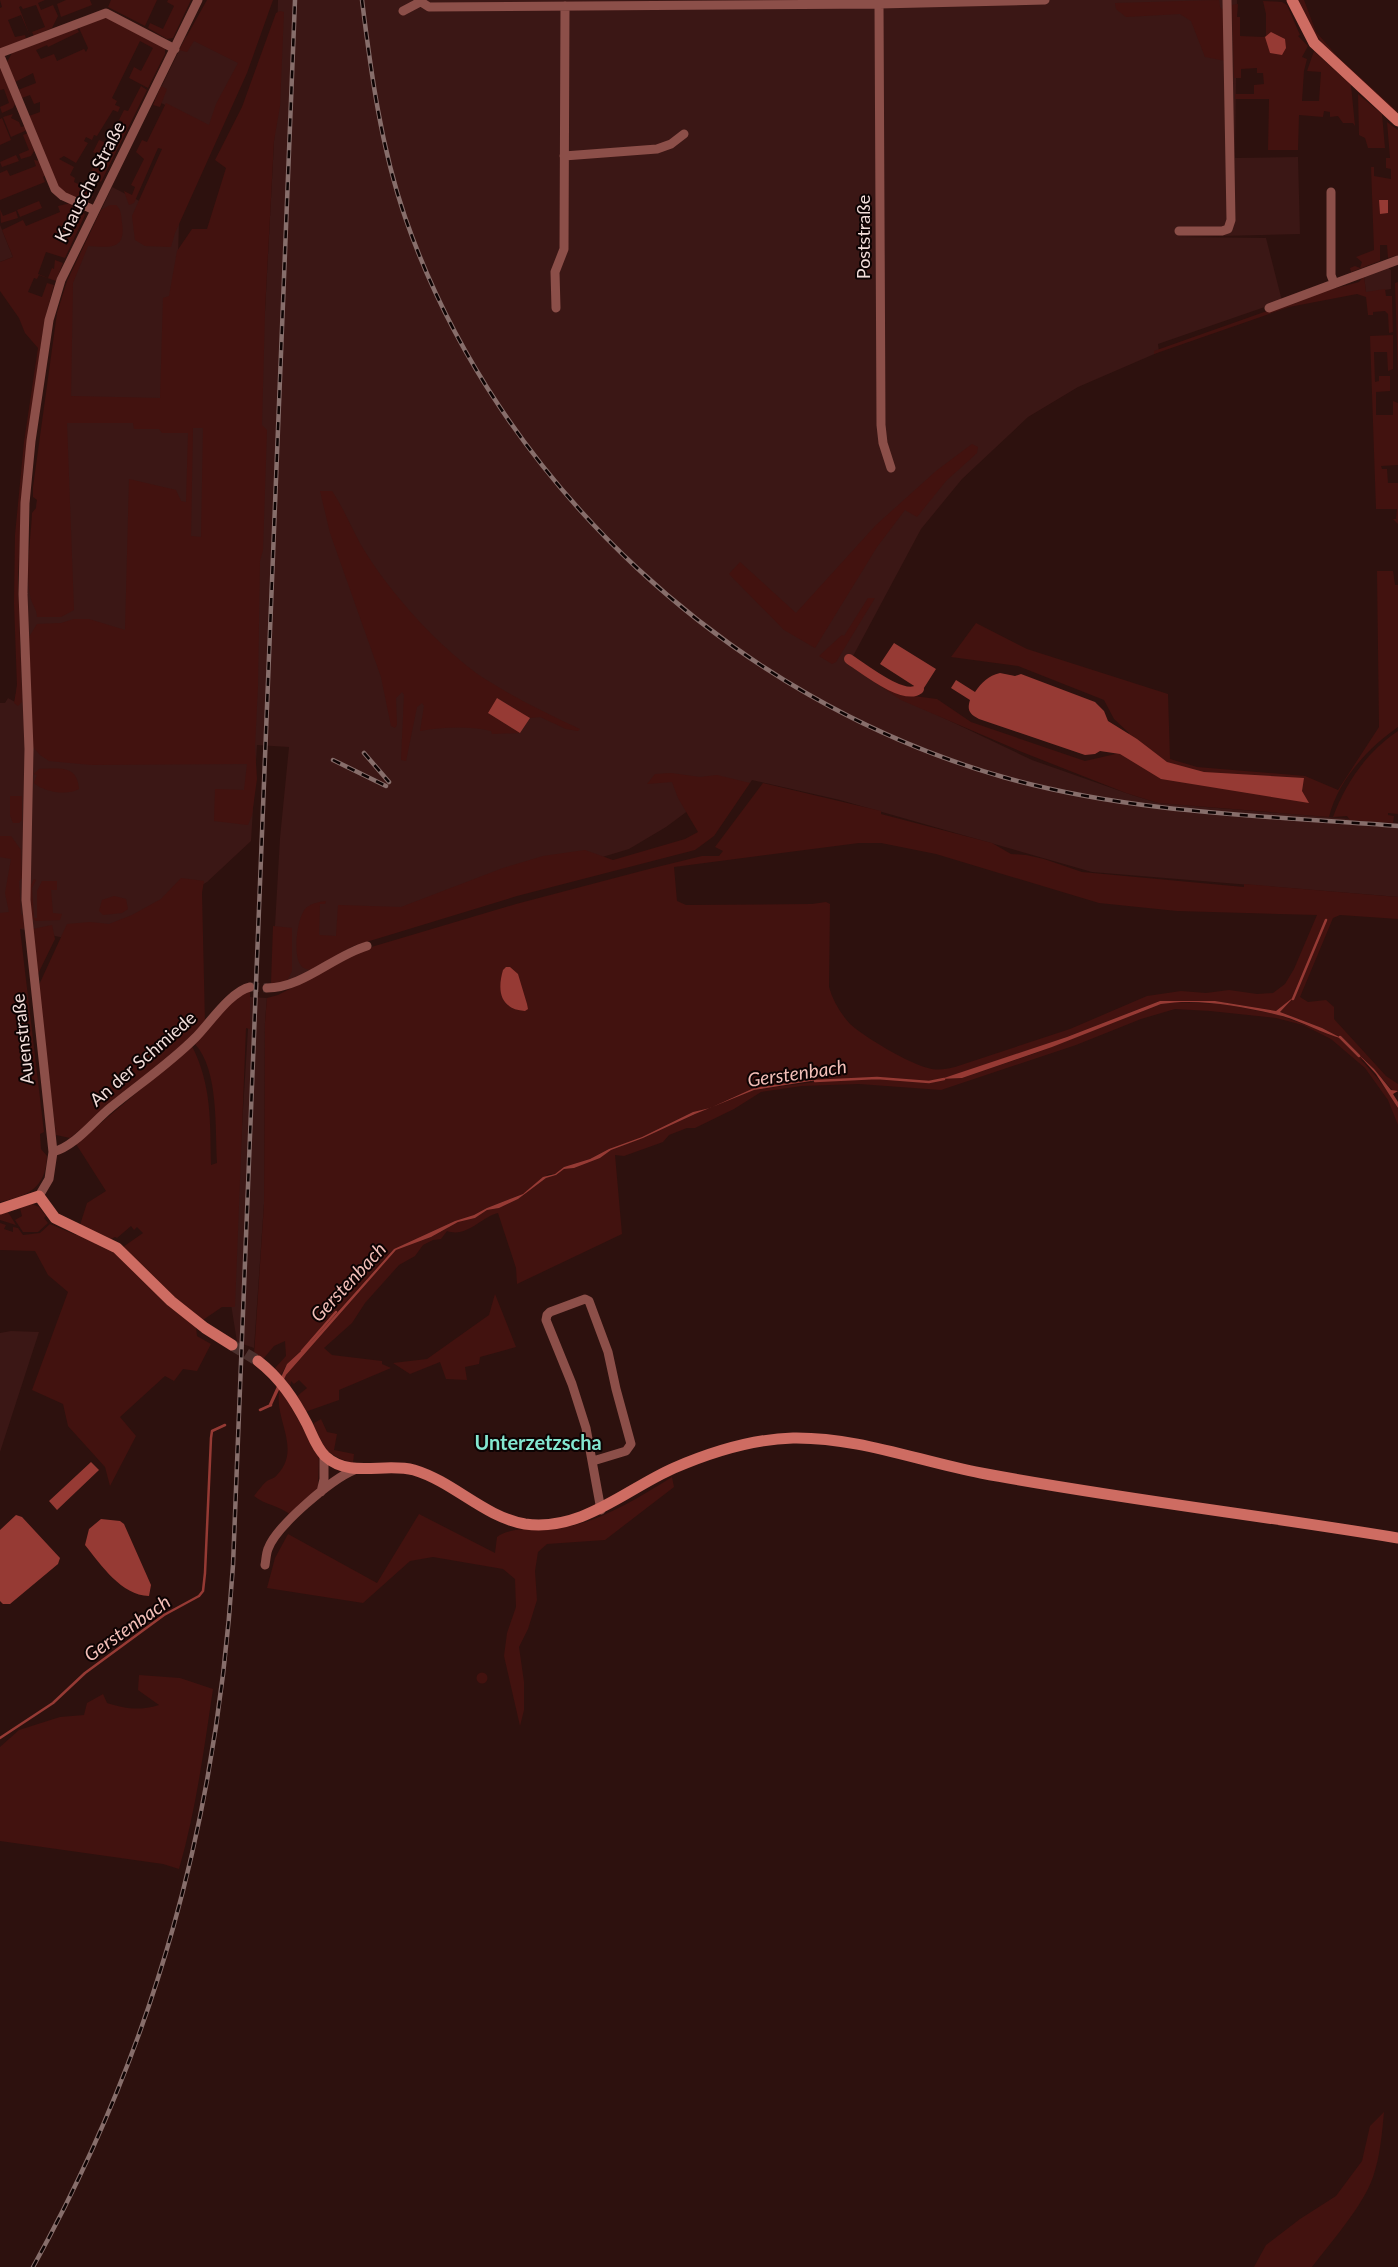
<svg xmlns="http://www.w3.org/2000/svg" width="1398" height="2267" viewBox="0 0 1398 2267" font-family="Lato,sans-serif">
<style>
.built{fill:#3b1715}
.green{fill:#42120f;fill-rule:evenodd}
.water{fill:#963a34}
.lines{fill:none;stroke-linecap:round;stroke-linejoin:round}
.stream{stroke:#963a34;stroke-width:2.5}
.canal{stroke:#963a34;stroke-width:10}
.street-tunnel{stroke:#4b302d;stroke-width:9;stroke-dasharray:9 4.5;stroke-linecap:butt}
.secondary-tunnel{stroke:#4b302d;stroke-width:11;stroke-dasharray:11 5.5;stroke-linecap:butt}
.street{stroke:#8c4f49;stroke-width:9}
.secondary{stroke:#ce6c62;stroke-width:11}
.rail-casing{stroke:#876e6b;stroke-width:4.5}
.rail{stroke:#0d0303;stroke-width:2.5;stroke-dasharray:8;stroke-linecap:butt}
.labels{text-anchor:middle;stroke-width:4;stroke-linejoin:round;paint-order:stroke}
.street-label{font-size:18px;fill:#f2ddda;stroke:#0d0303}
.water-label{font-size:19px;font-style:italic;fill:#f2beb7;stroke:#0d0303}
.quarter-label{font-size:20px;font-weight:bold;fill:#84e7d0;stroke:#0d0303}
</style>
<rect width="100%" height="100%" fill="#2d110e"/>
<!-- built -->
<path class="built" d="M278,0h959l-2,158 63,-1 2,77 -122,3 88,1 16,63 -124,43 1,8 -81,35 -50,30 -66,62 -41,50 -69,129 58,44 122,58 94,33 32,10 240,20v74l-306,-25 -252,-72 -88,-20 -2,3 -26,1 -58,43 -37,22 -103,31 -173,66 -68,38 -11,-41 6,-105 9,-91 -32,-2 -6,96 -44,41 -96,58h-36l-55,-11h-20v-226h5l3,-5 7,4 38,-350 13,-67 46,-98 65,33 2,4 -6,189 92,-102 9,-170z
M186,36l55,26 -31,65 -55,-27z
M0,225l13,32 -13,5z
M1387,267l4,3v19l-25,4 -2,-17z
M250,997l17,1 -2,24 -1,182 -10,144 -17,-6 -6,-38z
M11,1331l28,1 -39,120v-119z"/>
<!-- green -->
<path class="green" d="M0,0h45l-7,3 3,7 12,-5 5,11 -6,12 -18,8 -2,-4 13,-5 -9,-22 -13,4 -2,-3 -2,1 11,29 -9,-21 -13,5 7,17 10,-2 1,4 -26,10v-41l2,-1z
M66,0h24l2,5 -31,12 -4,-13z
M111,0h46l-12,26 -37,-19z
M168,0h23l-18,38 -6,1 -19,-11 2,-5 13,6 11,-23 -7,-4z
M207,0h66l-26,73 -72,160 -4,14 -26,-1 -10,-6 -3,-24 30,-67 -4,-1 -24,55 -5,2 -5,-14 8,4 3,-8 -4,-2 13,-26 -8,-7 6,-12 5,2 19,-39 43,22 7,-21 22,-41 -44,-22 -7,11 -8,-2z
M1219,0l1,7 5,6 1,48 -21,-4 -14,-36 -11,-7 -54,3 -10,-8 -1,-6z
M1298,0h6l12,32 22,25 60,55v3l-76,-72 -13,-18z
M1263,1l19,1 5,3 13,30 -2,1 10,10 -6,11 5,2 -3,12 -2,30h17l2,-29 -14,-1 7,-20 37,34 4,41 -2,-3h-10l-5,-7 -8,1v-5l-6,-1 -1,6 -24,-2 -1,35h-30l1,-51h-34v-5h19v-9l10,-1 -1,-11h-6v-5l-16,1v9h-7l-2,-73 6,-1 -1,13h3v19l23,1 3,-1v-22z
M280,11l4,1 -4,94 -6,35 -9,170 -3,114 5,5 -4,120 -3,11 -2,125 -3,61 2,32 -5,36 -4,10 -34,-4 1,-32 29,1 3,-26 -156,1 -42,-4 -9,-6 -7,-8 -4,-110 8,-13 24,-1 13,-4h15l36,11 4,-151 47,11 5,11 5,1 2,-69h-26l-3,-4h-25l-1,-6h-66l7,187 -13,7h-24c0,-9 -6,-13 -7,-22 -5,-25 1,-56 2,-82l4,-5 1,-8 -4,-3v-10l24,-174 10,-32 34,-71 9,-5h6c6,5 5,12 6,18 4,28 -13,24 -34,23l-15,37 -2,113 89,2 3,-100 6,-2 8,-45 15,-22h15l19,-61 -11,-8 27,-53 34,-94zM193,428h10l-2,109 -10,-1z
M107,16l58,32v6l-17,34 -19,-10 5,-11 7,4 12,-23 -13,-7 -28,57 5,3 -2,4 5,2 -2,5 -5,-2 -16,26 -3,-1 -2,5 -6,-3 -2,4 4,2 -12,20 -12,-7 -5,3 15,8 -4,8 5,3 -1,4 15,7 -2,4 7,4 -13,3 -21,-9 -31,-75 11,-4v-10l-6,2 -4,-9 -8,3 -4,-8 18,-7 -3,-10 -18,9 -8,-20 5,-9 65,-25 2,4 -31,15 -1,-2 -11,5 5,9 13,-5 3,7 27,-12 2,3 2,-4 -9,-20z
M0,65l15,39 -2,4 -11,5 -2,-6 9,-4 -5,-14 -4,1z
M141,86l6,4 -46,92 -10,-10 8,-17 -6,-3 6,-12 12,5 12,-23 -4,-2 5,-10 4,1z
M161,86l6,3 -7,18 -7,-2z
M1358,94l24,20 3,34h-17l-3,-10 -6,-3z
M13,114l-2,4 8,4 2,5 4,-1 2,4 -16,7 -8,-20z
M2,118l9,22 -11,5v-26z
M1387,122l11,8v125l-10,3 -1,-13h-7v16l-29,11 -1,-4 5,-2 5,2 2,-6 -6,-5 18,-7 -3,-83h3v9l17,3v-10l-5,-1v-10h4z
M28,133l6,18 -3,5 -10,3 -2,-5 10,-4 -6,-15z
M16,155l3,6 -17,6 -2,-5z
M34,160l6,1 6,14 -3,2 2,5 -45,18v-27l7,-3 3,6 26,-10z
M39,201l3,7 -22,9 -3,-7z
M71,203l10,6 4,6 -20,43 -19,-6 -8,22 10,4 4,-10 2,1 1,-9 8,3 -7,18 -17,-6 -2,4 -3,-1 -6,14 14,5 5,-14 7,2 -10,38 -21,151 -5,105 4,123 -4,4 -4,-3 3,-17 -3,-83 1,-68 9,-93 14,-94 -13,-15 -6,-15 -19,-27v-29l13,-5 -11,-27 21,-10 3,6 34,-14 -2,-6z
M0,209l3,7 13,-5 2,7 -17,5z
M1364,276l2,16 19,-3 1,7h6l1,36 -4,1 -1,-19 -3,-3 -12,1v3h-5l-2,-18 -9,-3 -68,13 -135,47v-3l167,-59 38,-10z
M1398,282v95l-3,-94z
M1393,335v34l-5,2 -1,-19h-13l1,30 4,-1v-5h11v15l-14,1v23h17v-14l5,2v62l-17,1 1,3h5l1,14h10v41l-5,-5h3l1,-10h-21l-6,-173z
M972,444l6,3 -1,6 -31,28 -29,36 -12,-7 -28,37 -62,101 -31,-18 -55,-56 11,-12 56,51 80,-88 60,-54z
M320,491h12c12,18 19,36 29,54 26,45 81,106 124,134 30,19 62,35 95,50l-2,2 -12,-2 -26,-12 -10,1 -32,-20 -10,15 32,20 -28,1 -1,-3c-22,-5 -49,-4 -71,0l4,-25 -2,-3 -5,4 -11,54 -5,-1 3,-65 -2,-3 -6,6 1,27 -2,3 -4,-2 -10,-49 -51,-144z
M1377,571h16l2,14h3v142c-30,21 -60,53 -69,90l-171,-14 -32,-10 -104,-41 -121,-52 -53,-36 3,-1 41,27 14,5 31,4 34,23 114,39 35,-8 9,-20 -15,-14 -10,-19 -86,-34 -67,-9 25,-34 51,26 141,45 2,65 27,8 108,9 33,14 41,-63z
M868,598h7l-39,64 -4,2 -13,-8 23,-21 2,1z
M1398,731v83l-10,-1v2l6,1 -1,7 -43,-3 -3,-4 -14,1c13,-35 34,-65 65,-86z
M39,769c20,0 38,-5 40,20 -12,7 -35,3 -45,-6l3,-8 -3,-1z
M671,773l29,4 17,-2 33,8 -36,53 -19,14 -178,46 -121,37 -43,13 -43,24c-4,-1 -8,-2 -10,-6 -7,-10 -3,-49 7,-57 6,-4 12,-5 19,-6l-1,3h-5l-1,31 17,1 2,-31 63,2 102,-39 40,-12 42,-6 28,10 72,-21 13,-7 -20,-34 -6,-16 -25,2 8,-10z
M763,783l118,28v3l111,29 19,11 15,1 18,4 38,13 162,15v-3l154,13v22l-58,-4 -7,3 -33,79 8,5 18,-2 8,7v12l52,57 12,8v7l-4,1 -28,-31 -6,-2c9,8 35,39 38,50 0,4 0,11 0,16l-10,-25 -23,-32 -34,-29 -28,-14 -27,-7 -66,-7 -35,-2 -34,10 -65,26 -135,45 -82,-6 -57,2 -41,6 -27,17 -39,19h-8l-18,7 -6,7 -39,14 -9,-1 7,79 -105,50 -1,-16 -18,-55c-17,4 -31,25 -51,18l-6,8 -8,1 -10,5 -8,11 -16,9 -34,38 -13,20 -28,25 8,7 50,6v3l9,4 -52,22v10l-34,12 -9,-15 11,-9 -8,-8 -5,4 -3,-3 -1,7 -6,-10 2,-3 110,-125 35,-13 27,-15 17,-4 12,-8 12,-2 19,-9 28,-21 10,-3 8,-6 10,-1 26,-10 11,-8 32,-12 52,-24 59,-24 60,-8v-2h-7l-53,8 -44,20 -17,4 -51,25 -33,12 -19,10 -26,8 -9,7h-6l-26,20 -36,14 -13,7 -19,6 -61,28 -82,92 -25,23 -6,11 -6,-7 11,-12 -1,-15 -11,5 -10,12h-4l-6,-3 10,-151 1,-182 2,-24 11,-3 90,-47 148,-44 133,-35 53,-13h17l4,-5 -8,-4zM859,843h22l55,11 163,49 78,8 140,4 -23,54 -9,15 -12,9 -16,1 -28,-4 -23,3 -25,-2 -34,5 -77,33 -115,38c-9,2 -17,4 -27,1 -18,-4 -64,-31 -78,-44 -10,-11 -17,-23 -21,-37l1,-83 -4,-2 -14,2 -126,1 -9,-4 -3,-34zM1293,998l-13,14 42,16 19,10 -62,-23 -55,-11 -52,-2 -11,2 -128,50 -71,24 -18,1 123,-42 93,-36h55l61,10z
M10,796h12v24l-3,3h-6l-3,-8z
M0,836h11l10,14 1,28 -3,3 2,33 2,2 1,12 -4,1 24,203 -4,2 1,15 6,7c-1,32 -19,40 -47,46v-289l9,-1 -4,-19 6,-34 -11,-2z
M181,878l23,3 -2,12 3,130 -30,29 -105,86 -14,-3 -18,-148 29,-63 23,-2 19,2 23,-9 29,-16z
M34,879l2,1 -4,8 2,30h3v-27l5,-10h15v9h-6l2,23 9,1 -2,6 -24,1 -4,-3 -2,-31z
M114,896l12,3 2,10 -6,4 -19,2 -4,-4 3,-11z
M52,925l3,14 -18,37 -4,-47z
M273,926l19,2v43l-4,8 -9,5 -8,-1z
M250,991v38l-4,-1 -11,279h-13l-19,13 -24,-17 -56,-56 20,-14 -6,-6 -3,3 -3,-4 -14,12 -2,-1 -4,2 -31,-14 7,-22 19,-12 -30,-47 116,-98c20,40 18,75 19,119l6,-2c-2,-34 2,-93 -22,-119 11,-12 40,-51 55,-53z
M32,1204l7,3 7,9 -2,2 4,5 -10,9h-15l-8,-12 7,-4 -2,-8z
M8,1212l8,13 -16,-5v-6z
M0,1223l6,2 -2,4 9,3v-5l5,1 5,7 17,-2 10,-9 26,11h4l38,19 78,73 1,9 14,8 -14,27 -14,-2 -9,12 -9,-5 -45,41 16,19 -26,50 -5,-19 -37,-41 -5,-22 -31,-14 36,-98 -20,-17 -13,-24 -35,-1z
M495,1294l21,53 -36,10 -1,7 -14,3 2,13 -21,-1 -6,-17 -30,12 -17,-11 34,-4 62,-44z
M280,1388l39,68 -1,33 -26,27c-13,-11 -27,-11 -38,-20 4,-5 8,-11 13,-15 3,-2 8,-3 10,-6 26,-27 -5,-57 3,-87z
M321,1419l6,13 10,2 -3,16 20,4 -1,9c-19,-5 -40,-18 -39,-40z
M672,1477l2,10 -69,53 -58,4 -9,8 -3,19 2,29 -9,29 -9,18 5,35v28l-4,16 -16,-70 3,-23 9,-26 -1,-28 -12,-10 -70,-12 -23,4 -47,42 -96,-15 8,-30 13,-24 89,49 42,-69 76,39 2,-16c13,-12 58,-7 78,-12 35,-9 66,-29 97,-48z
M476.5 1678a5.5 5.5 0 1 1 11 0a5.5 5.5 0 1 1-11 0Z
M139,1675l41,3 33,11c-9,60 -17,121 -34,180l-16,-5 -163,-23v-94l19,-17 41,-13 24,-2 3,-12 16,-9 4,9c19,6 32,8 52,2l-21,-15z
M1384,2112c-2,22 -4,45 -11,65 -10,29 -42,65 -61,90h-58l12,-22 34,-26 36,-23 26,-35 8,-35z"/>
<!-- water -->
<path class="water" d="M1271,32l14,7 1,9 -4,7 -12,-2 -5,-16z
M1379,200h9v13l-8,1z
M894,643l42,26 -14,22 -42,-27z
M1000,673l15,3 6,-2 74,28 9,9 4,10 29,18 30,23 37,10 100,6 -2,13 7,12 -148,-24 -41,-25 -20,-3 -5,3 -10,1 -106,-36c-10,-5 -12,-9 -9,-19l-19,-12 5,-8 19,12c7,-10 13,-16 25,-19z
M497,698l33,20 -10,15 -32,-20z
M506,967h4l8,7 9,30 1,5 -3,2c-25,-2 -28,-20 -22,-41z
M1295,996l-15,16 42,16 21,11c-22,-6 -43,-19 -65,-24 -36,-9 -81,-17 -117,-11l-109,43 -90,31 -21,1 126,-42 93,-36h55l61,10z
M1358,1054l16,15 17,21 7,1 -5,3 5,8v6l-22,-34z
M807,1080h10l-63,10 -59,24 -52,24 -32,12 -11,8 -26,10 -10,1 -8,6 -10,3 -28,21 -19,9 -12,2 -12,8 -17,4 -27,15 -35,13 -110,125 -15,32 -2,-3 18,-40 25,-23 82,-92 61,-28 19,-6 13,-7 36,-14 20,-17 12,-3 9,-7 26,-8 19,-10 33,-12 51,-25 17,-4 44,-20z
M91,1462l8,8 -42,40 -8,-9z
M16,1515l6,2 38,41 -2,6 -48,40h-7l-3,-3v-71z
M101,1519l19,2 4,3 27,61 -2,11c-28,-1 -47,-30 -64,-51l4,-16z"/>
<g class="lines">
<!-- stream -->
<path class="stream" d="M1293,999l33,-79
M1340,1037l19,19
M815,1081l62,-3 52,4 15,-3
M302,1351l34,-39
M260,1410l11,-5
M0,1738l53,-35 32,-30 79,-58 35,-19 4,-5 2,-18 6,-135 1,-7 13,-6"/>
<!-- canal -->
<path class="canal" d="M849,659c14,9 55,42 70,30"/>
<!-- street-tunnel -->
<path class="street-tunnel" d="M250,987l17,1"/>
<!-- secondary-tunnel -->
<path class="secondary-tunnel" d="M232,1345l26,16"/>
<!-- street -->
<path class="street" d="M418,0l11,7 450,-3 166,-4
M879,4l2,421 2,18 8,25
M403,11l17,-9
M0,53l106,-40 69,36
M0,56l55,133 8,7 31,14
M564,156l93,-7 14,-5 13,-10
M1331,192v83l3,8
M1179,231h43l6,-2 3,-9 -4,-220
M556,308l-1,-36 9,-23 1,-243
M1269,308l129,-48
M267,988c36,0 66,-32 100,-42
M53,1152c22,-6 39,-29 57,-44 28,-23 59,-44 85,-70 14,-14 36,-47 55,-51
M39,1196l10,-17 4,-27 -27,-252 3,-151 -6,-155 2,-91 6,-62 18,-121 12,-40 137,-280
M593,1461l33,-10 5,-7 -15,-55 -8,-37 -19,-51 -4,-2 -35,13 -3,3 -1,5 26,64 14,44 15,82
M321,1492l3,-13v-24
M265,1565c1,-5 1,-11 3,-16 8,-23 64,-70 86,-79"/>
<!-- secondary -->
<path class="secondary" d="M1292,0l22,43 84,78
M0,1209l39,-13 16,22 62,30 54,53 34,27 27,17
M258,1361c22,17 36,38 49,63 5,10 9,23 18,32 25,23 59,6 89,14 40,12 70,47 111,54 57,8 101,-35 149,-56 37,-16 78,-29 119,-30 65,-1 125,23 188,35 138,26 279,42 417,65"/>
<!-- rail casing -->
<g class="rail-casing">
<path id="rail" d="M362,0c9,73 19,147 43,217 92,267 328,483 598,560 127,36 263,39 395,49
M364,753l25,29
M333,760l53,26
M33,2267c123,-222 184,-449 200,-702l62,-1565"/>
</g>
<!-- rail -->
<use href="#rail" class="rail"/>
</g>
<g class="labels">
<!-- street labels -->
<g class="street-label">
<text transform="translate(90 182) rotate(-63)" y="6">Knausche Straße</text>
<text transform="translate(864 237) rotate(-90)" y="6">Poststraße</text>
<text transform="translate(23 1039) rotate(-96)" y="6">Auenstraße</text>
<text transform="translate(143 1059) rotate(-41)" y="6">An der Schmiede</text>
</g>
<!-- water labels -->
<g class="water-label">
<text transform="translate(797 1073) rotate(-8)" y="7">Gerstenbach</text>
<text transform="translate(348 1282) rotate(-47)" y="7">Gerstenbach</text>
<text transform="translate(127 1628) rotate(-35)" y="7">Gerstenbach</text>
</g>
<!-- quarter labels -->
<g class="quarter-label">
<text x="538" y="1450">Unterzetzscha</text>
</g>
</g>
</svg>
